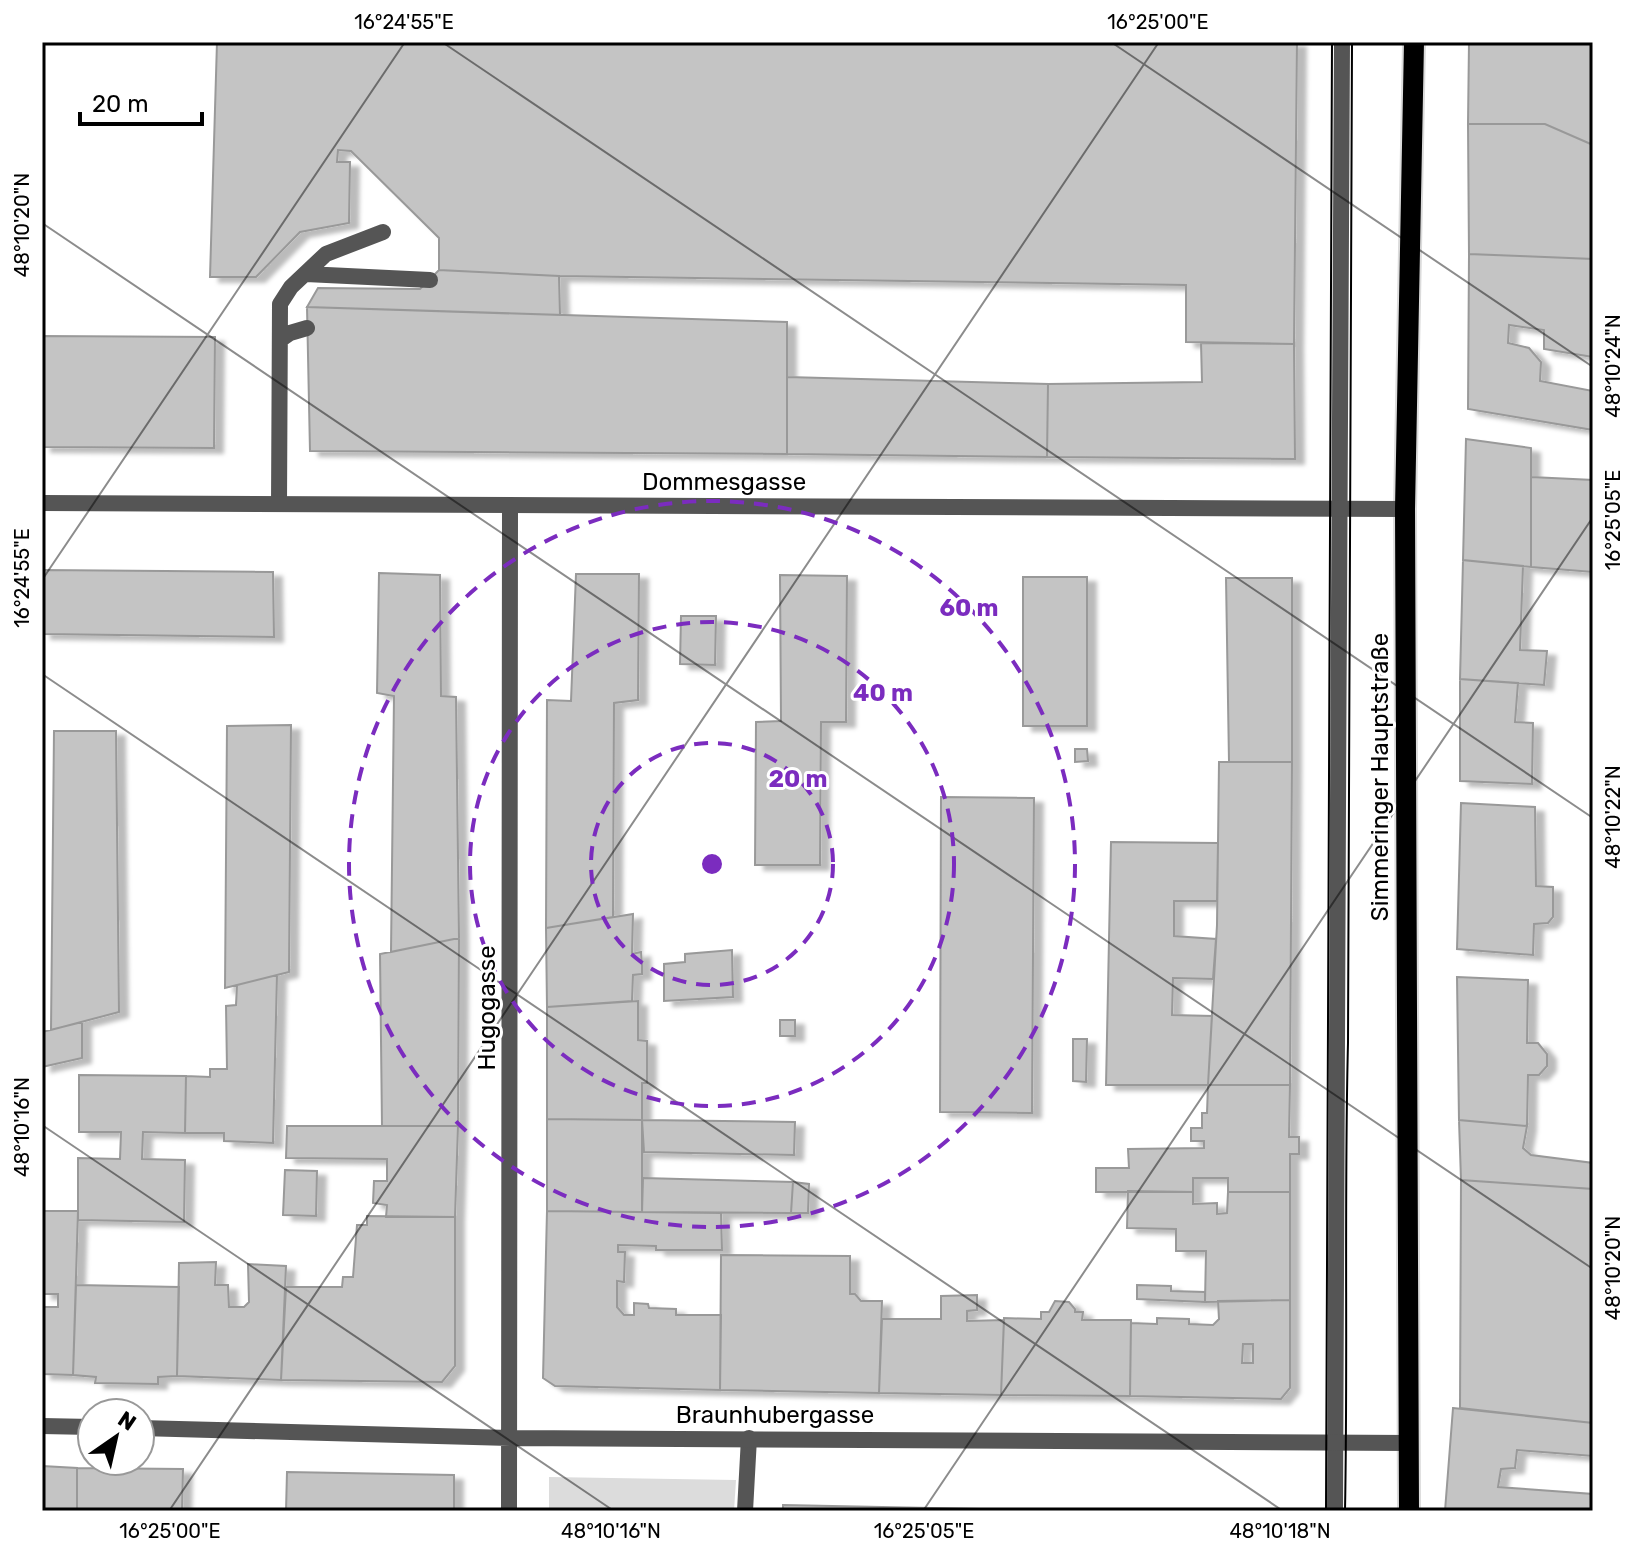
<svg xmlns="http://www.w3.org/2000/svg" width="1635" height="1553" viewBox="0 0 1635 1553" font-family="Rubik,sans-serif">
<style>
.green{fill:#dcdcdc}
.building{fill:#c4c4c4;stroke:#999;stroke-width:2;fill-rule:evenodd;filter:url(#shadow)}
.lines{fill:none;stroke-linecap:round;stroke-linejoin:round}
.primary-casing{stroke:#dbdbdb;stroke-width:24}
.service{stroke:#555;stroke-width:16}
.minor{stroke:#555;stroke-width:16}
.tertiary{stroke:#555;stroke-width:16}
.primary{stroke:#000;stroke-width:20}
.tram{stroke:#000;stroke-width:2}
.ticks{fill:none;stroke:#000;stroke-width:2;stroke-opacity:0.45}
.ring{fill:none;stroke:#7b2cbf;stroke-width:4;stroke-dasharray:14 10}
.labels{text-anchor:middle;stroke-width:6;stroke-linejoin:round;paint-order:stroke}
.street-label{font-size:24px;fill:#000;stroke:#fff}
.centre{fill:#7b2cbf;stroke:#fff;stroke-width:4}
.ring-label{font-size:24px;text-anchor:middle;font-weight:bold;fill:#7b2cbf;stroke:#fff;stroke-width:6;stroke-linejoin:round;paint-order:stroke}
.neatline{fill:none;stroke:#000;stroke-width:3}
.ticks-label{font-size:20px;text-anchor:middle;fill:#000}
</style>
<defs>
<filter id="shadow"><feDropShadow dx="9" dy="5" stdDeviation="2" flood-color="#0004"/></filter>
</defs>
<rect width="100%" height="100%" fill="#fff"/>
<!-- green -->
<path class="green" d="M549,1477l187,3 -2,31h-185z"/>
<!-- building -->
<path class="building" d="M217,42h1080l-3,302 -108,-2v-57l-627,-9 -120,-6v-32l-88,-87 -13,-1 -1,12h13l-1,61 -49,9 -44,45h-46z
M1469,42h124v103l-48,-21h-77z
M1468,124h77l48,21v114l-124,-5z
M1469,254l124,5v98l-49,-8v-19l-35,-5 -1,18 21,5 12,14 -1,19 53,10v39l-125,-21z
M439,270l120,6 1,39 -253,-8 11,-19 102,1z
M307,307l480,15v132l-477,-3z
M42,336l173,1 -1,111 -172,-1z
M1201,343l93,1 1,115 -248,-2 1,-73 154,-2z
M787,377l261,7 -1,73 -260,-3z
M1466,439l65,9v119l-68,-7z
M1531,477l62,3v92l-62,-5z
M1463,560l60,6 -3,84 27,1 -3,34 -84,-6z
M42,570l231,2 1,65 -232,-3z
M379,573l61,2 1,121 15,1 3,241 -68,14 3,-256 -17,-3z
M576,574h63l-1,126 -24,3 -1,214 -67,11 1,-228 24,1z
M780,575l67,1 -1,146h-25l-1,143h-65l1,-143 25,-1z
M1023,577h64v149h-64z
M1226,578h66v184h-63z
M681,616h35l-1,49 -35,-1z
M1460,679l58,4 -3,39 18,1 -1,61 -72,-3z
M291,725l-2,247 -64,16 2,-262z
M54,731h62l3,281 -68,18z
M1075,749h12l1,12 -13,1z
M1219,762h73l-2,323h-82l9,-160z
M941,797l93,1 -2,315 -92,-1z
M1461,803l74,4 1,79 17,1v30l-5,6 -14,1 -1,31 -76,-6z
M1111,842l107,1 -1,58h-43v35l42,3 -3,40 -40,-1 -1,37 40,1 -4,69h-102z
M633,914l-1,40 9,-2 1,13v9l-9,1 -1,26 -85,6 -1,-79z
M459,938l-1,188h-76l-2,-172z
M732,950l1,47 -69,4v-37l21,-2v-8z
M277,975l-4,168 -49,-2v-8h-39l1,-57 24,1v-8h17l-1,-63 10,-1 1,-20z
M1457,977l71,3 -1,63h11l9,11v12l-8,9h-11l-1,51 -68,-6z
M638,1001v39l9,1v42h-5v37l-95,-1v-112z
M780,1020h15v16h-15z
M82,1022v36l-40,9v-35z
M1073,1039h14l-1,43 -13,-1z
M79,1075l107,1 -1,57 -42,-1 -1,27 43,1 -1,62 -106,-2v-62l42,1 1,-27h-42z
M1208,1085h82l-1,52h10v17h-9v38h-62v-14h-35v14h-97v-24h33l-1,-19 76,-1v-7h-13v-13h11v-15h5z
M547,1119l95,1v92l-95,-1z
M642,1120l153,2 -1,33 -150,-3z
M1459,1120l68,6 -4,22 8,7 62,8v26l-132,-9z
M287,1126h171l-3,91h-69l1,-12 -14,-2 1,-22h13v-22l-101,-1z
M285,1170l32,1 -1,45 -33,-1z
M643,1178l150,4 -2,31 -149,-1z
M1461,1180l132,9v234l-133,-15z
M793,1182l16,2 -1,29h-17z
M1128,1191l65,1v12l24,-1v11l10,-1 1,-21h62v108l-85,2 1,-51h-30v-22l-49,-1z
M44,1211h34l-5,164 -31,-1v-67h16v-13h-15z
M547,1211l174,2 1,37h-66v-4l-38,-1v7h7l-1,30 -7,-1v26l7,8h10v-12l14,1 1,4 27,1v6h45l-1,75 -165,-4 -12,-8z
M367,1216l88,1v149l-13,16 -161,-2 5,-93h56l1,-10h10l4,-52h10z
M721,1255l129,1v38h5l6,7h21l-3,92 -159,-3z
M216,1262l-1,23h13l1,22h15l5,-5 -1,-38 38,2 -5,114 -104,-4 2,-113z
M76,1285l103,2 -2,89 -19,1v7l-63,-1 1,-6 -23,-2z
M1137,1285l34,1v5l34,1v10l-68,-3z
M977,1295v15l-10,1v10l37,-1 -3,75 -122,-2 3,-74h59v-23z
M1290,1300v88l-9,11 -151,-3 1,-73 26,1v-6l32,1v5l24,1 6,-6 -1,-18zM1243,1344h10v19h-11z
M1055,1301l14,1 6,7v3h8l-1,8h49l-1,76 -129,-1 3,-77 37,1v-7h8z
M1453,1408l140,15v33l-76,-6 -2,18 -14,1 -3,18 95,7v17h-148z
M42,1466l35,2v43h-35z
M77,1468l106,1 -1,42h-105z
M287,1472l167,3v36h-168z
M783,1505l242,5v1h-242z"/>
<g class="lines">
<!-- primary casing -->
<g class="primary-casing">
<path id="primary" d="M1409,1511l-4,-1002 9,-467"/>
</g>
<!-- service -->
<path class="service" d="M306,274l124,6
M280,340l10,-7 17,-5
M279,504l1,-200 11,-17 35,-33 57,-22
M745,1511l4,-73
M1335,1511c1,-490 5,-979 7,-1469"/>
<!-- minor -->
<path class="minor" d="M42,1426l50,1
M140,1428l371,10 899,5
M509,1511l1,-1006"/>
<!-- tertiary -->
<path class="tertiary" d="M42,503l1363,6"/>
<!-- primary -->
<use href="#primary" class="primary"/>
<!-- tram -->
<path class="tram" d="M1326,1511l6,-1469
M1345,1511c3,-156 -1,-312 3,-468l4,-1001"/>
</g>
<!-- ticks -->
<path class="ticks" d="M442,42l1151,776M1111,42l482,325M42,223l1551,1046M42,580l363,-538M42,674l1241,837M42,1125l572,386M169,1511l990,-1469M923,1511l670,-994"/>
<!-- distance rings -->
<g class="ring">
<circle cx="712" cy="864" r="121"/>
<circle cx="712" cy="864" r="242"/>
<circle cx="712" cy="864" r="363"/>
</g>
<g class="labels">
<!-- street labels -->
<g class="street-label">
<text x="724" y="490">Dommesgasse</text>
<text transform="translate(1380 777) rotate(-90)" y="8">Simmeringer Hauptstraße</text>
<text transform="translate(487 1008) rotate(-90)" y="8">Hugogasse</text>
<text x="775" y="1423">Braunhubergasse</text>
</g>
</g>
<circle cx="712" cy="864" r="12" class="centre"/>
<g class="ring-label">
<text x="969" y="616">60 m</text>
<text x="883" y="701">40 m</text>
<text x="798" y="787">20 m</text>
</g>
<!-- border -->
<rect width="1635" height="1553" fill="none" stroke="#ffffff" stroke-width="88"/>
<!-- north arrow -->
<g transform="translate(116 1437) rotate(34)"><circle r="38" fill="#ffffff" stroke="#999999" stroke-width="2"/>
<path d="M0-6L14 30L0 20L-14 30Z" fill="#000000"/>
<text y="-12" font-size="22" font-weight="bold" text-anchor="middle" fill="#000000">N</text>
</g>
<!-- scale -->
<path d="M80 112v12h122v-12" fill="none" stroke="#000000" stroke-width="4"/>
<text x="92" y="112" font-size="24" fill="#000000" stroke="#ffffff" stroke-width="6" paint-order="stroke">20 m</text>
<rect x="44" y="44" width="1547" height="1465" class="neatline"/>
<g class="ticks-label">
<text x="404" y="29">16°24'55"E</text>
<text x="1158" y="29">16°25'00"E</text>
<text transform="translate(22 225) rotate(-90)" y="7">48°10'20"N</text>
<text transform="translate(1613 366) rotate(-90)" y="7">48°10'24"N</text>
<text transform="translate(1613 520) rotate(-90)" y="7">16°25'05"E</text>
<text transform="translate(22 578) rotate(-90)" y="7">16°24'55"E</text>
<text transform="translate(1613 817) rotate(-90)" y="7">48°10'22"N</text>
<text transform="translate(22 1127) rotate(-90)" y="7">48°10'16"N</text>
<text transform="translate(1613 1268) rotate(-90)" y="7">48°10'20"N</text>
<text x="170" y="1538">16°25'00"E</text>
<text x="611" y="1538">48°10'16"N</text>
<text x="924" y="1538">16°25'05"E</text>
<text x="1280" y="1538">48°10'18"N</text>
</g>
</svg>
